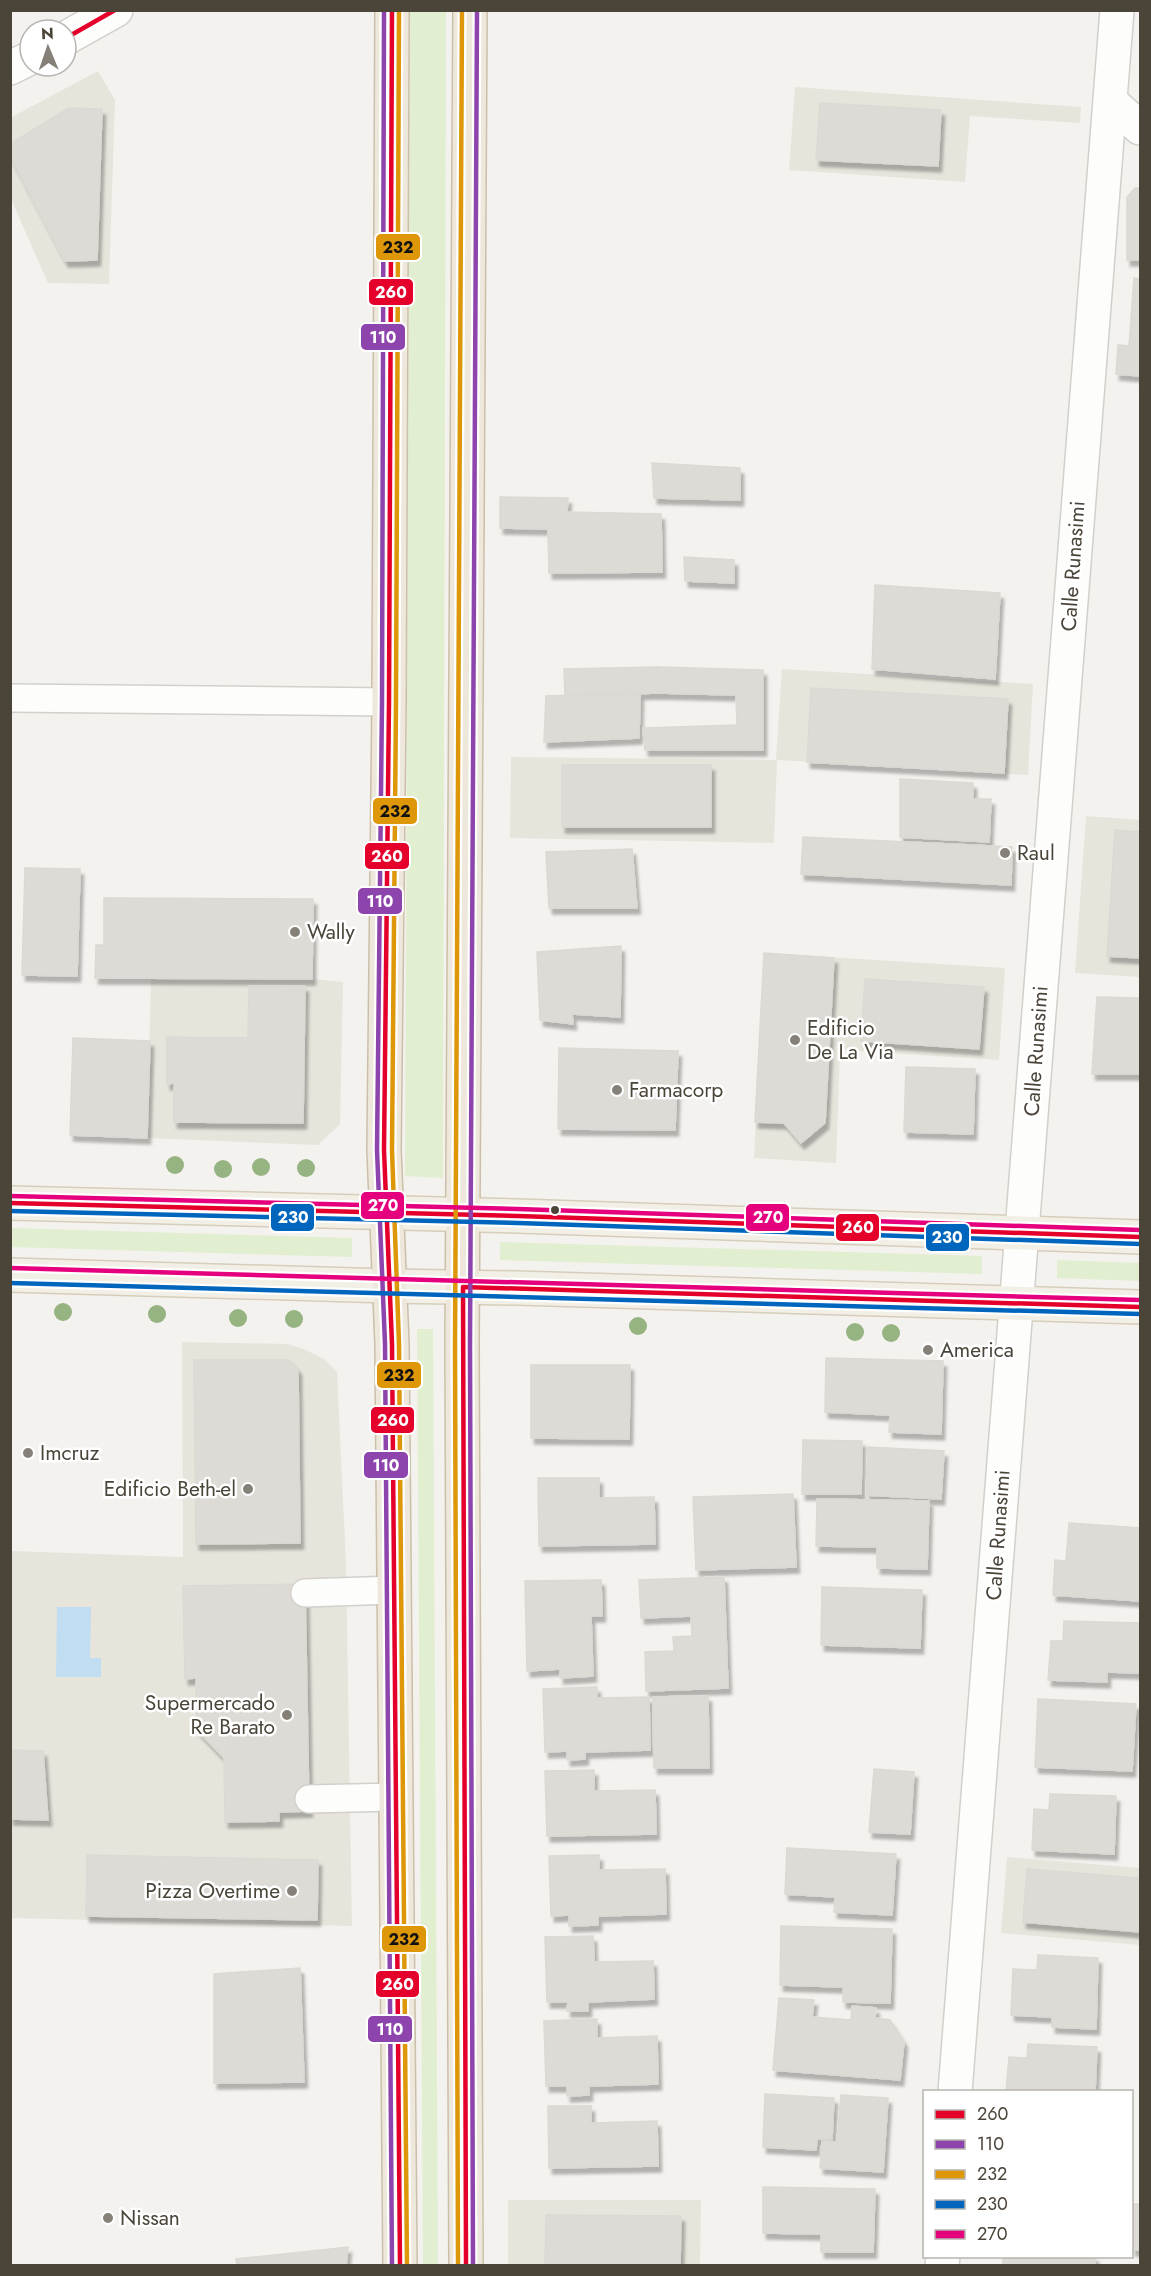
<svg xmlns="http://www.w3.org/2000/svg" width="1151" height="2276" viewBox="0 0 1151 2276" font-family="Jost,sans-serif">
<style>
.residential{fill:#e7e4dc}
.green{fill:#e1eecf}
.water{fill:#c0ddf1}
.building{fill:#dedbd6;stroke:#dcd9d4;stroke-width:1.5;filter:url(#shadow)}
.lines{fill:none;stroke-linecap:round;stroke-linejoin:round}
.lane-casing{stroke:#d2d0cb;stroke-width:30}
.street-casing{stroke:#d2d0cb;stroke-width:36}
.primary-casing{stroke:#d6cebb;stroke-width:36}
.highway-casing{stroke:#ccbfa9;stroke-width:36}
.lane{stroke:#fdfdfc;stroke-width:27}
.street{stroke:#fdfdfc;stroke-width:33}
.primary{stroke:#f2efe6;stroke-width:33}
.highway{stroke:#ede8db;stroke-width:33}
.bus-1-casing{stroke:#fff;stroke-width:9}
.bus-2-casing{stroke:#fff;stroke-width:9}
.bus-3-casing{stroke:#fff;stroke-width:9}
.bus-4-casing{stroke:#fff;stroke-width:9}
.bus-5-casing{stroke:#fff;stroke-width:9}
.bus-1{stroke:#e4002b;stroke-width:4.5}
.bus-2{stroke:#8e44ad;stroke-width:4.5}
.bus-3{stroke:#dd9709;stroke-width:4.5}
.bus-4{stroke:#0065bd;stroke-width:4.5}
.bus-5{stroke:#e5007d;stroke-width:4.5}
.tree{fill:#96b382}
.poi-dot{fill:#868178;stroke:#fff;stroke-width:2}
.bus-dot{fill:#4b4439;stroke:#fff;stroke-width:2}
.labels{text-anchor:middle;stroke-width:5;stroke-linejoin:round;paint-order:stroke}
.street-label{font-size:21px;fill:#4b4439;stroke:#fff}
.poi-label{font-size:21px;fill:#4b4439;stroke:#fff;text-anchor:start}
.line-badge{stroke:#fff;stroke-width:2}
.badge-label{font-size:16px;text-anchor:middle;font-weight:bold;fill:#fff}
.pale-badge-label{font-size:16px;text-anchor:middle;font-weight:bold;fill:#111}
</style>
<defs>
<filter id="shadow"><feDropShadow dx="3.5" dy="6" stdDeviation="1.5" flood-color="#0004"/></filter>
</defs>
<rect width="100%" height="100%" fill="#f4f2ee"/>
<!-- residential -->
<path class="residential" d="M98,71l17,29 -6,184 -61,-1 -37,-84 -1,-81z
M795,87l286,20 -1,16 -110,-7 -5,66 -176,-12z
M782,669l251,15 -5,91 -251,-15 -3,83 -264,-5 1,-81 265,3z
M1086,816l54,4v157l-65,-4z
M764,953l241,15 -6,92 -159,-10 -4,113 -82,-5z
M151,978l161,1 31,3 -3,142 -22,21 -171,-7z
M182,1342l105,2 17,5 20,10 13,13 9,191 6,363 -341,-8v-367l172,6z
M1007,1857l133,11v77l-139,-12z
M508,2200h193l-1,65h-192z"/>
<!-- green -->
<path class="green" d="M446,11l-3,1140v27l-38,-2v-26l5,-1139z
M11,1228l341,10v19l-341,-10z
M500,1242l482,14v18l-482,-14z
M1057,1260l83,3v18l-83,-3z
M417,1329h16l5,937 -15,-1z"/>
<!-- water -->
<path class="water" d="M57,1607h34l-1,51h11v19h-45z"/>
<!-- building -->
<path class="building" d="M820,103l121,7 -3,56 -122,-6z
M69,108l33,1 -5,151 -32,1 -55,-105v-12z
M1135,188h5v72h-13v-63z
M1134,278l6,1v82l-12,-1z
M1118,345l22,2v29l-24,-2z
M652,463l88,5v32l-86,-2z
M500,497l68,1 -1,14 -19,17 -48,-1z
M567,512l94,2 1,58 -113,1 -1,-44z
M684,557l50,3v23l-49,-2z
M875,585l125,8 -5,86 -123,-10z
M657,667l106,3v80h-118l-2,-22 94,-3 -1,-30 -78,-2z
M657,667l1,26 -93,3 -1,-27z
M811,688l197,11 -4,74 -197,-11z
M640,693l-1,45 -95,4 2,-46z
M562,765h149v62h-149z
M900,779l73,4v16h18l-2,43 -89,-5z
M1115,830l25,2v126l-33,-2z
M803,837l209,10 -1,38 -210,-11z
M632,849l5,59h-88l-3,-56z
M25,868l55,1 -3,107 -55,-1z
M104,898l209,1 -1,80 -217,-1 1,-33h8z
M621,946l-1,71 -48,-3 1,10 -33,-4 -3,-68z
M764,953l70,5 -9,165 -24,20 -17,-20 -29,-1z
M865,979l119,8 -5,62 -118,-8z
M249,986h56l-2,137 -129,-1v-39l-7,1v-47l81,1z
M1097,997l43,1v76h-48z
M73,1038l77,3 -3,97 -77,-3z
M559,1048l119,3 -3,79 -117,-1z
M906,1067l69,2 -2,65 -69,-2z
M826,1358l117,3 -2,73 -52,-2 1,-17 -65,-3z
M194,1360h95l9,9 2,174 -104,1z
M531,1365h99l-1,74 -98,-1z
M803,1440l59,1 -1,53h-59z
M868,1447l76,4 -3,48 -75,-4z
M538,1478h61v20l55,-1 1,47 -116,2z
M793,1494l3,73 -100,3 -3,-73z
M817,1499l112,2 -2,68 -50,-1v-21l-61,-1z
M1069,1523l71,5v73l-87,-6 2,-35 11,1z
M724,1577l4,111 -82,3 -1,-39 29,-1 -1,-14 19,-1 -1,-20 -50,2 -2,-38z
M601,1580l1,36h-11l2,60 -33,2v-9l-33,2 -2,-90z
M305,1584l4,227 -30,1v9l-54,1 -1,-64 -27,-28 -1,-52 -11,1 -2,-93z
M822,1587l100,3 -2,58 -99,-3z
M1064,1621l76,2v50l-33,-1v10l-59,-2 3,-39h12z
M597,1687v11l52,-1 1,53 -65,2v7l-18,1v-9l-22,1 -2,-63z
M708,1696l1,72h-55l-1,-71z
M1038,1699l98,5 -4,67 -97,-4z
M10,1750l33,1 5,69 -38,-1z
M874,1769l40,3 -4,62 -41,-2z
M594,1770v21l61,-1 1,44 -109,2 -2,-65z
M1050,1794l66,2 -2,58 -82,-4 2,-41 15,1z
M787,1848l109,6 -4,61 -58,-3 1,-15 -50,-3z
M87,1855l231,5 -1,60 -231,-4z
M599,1855v15l66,-1 1,45 -68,2v9l-29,1v-11l-18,1 -2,-60z
M1027,1869l113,9v54l-117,-10z
M781,1926l111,3 -2,74 -47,-1v-15l-63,-2z
M593,1936l1,26 59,-1 1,38 -66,3v9h-21l1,-9h-21l-2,-65z
M1038,1955l60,3 -2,71 -44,-2v-10l-41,-2 2,-46 24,1z
M300,1968l4,114 -90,1v-109z
M779,1998l35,2 -2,17 39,3 1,-14 24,2 -1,10 15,2 14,22 -4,38 -127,-10z
M597,2019v19l60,-2 1,48 -69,2v9l-22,1v-10h-21l-2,-65z
M1028,2044l69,3 -2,45h-89l3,-35 18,1z
M765,2094l69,4 -2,41h-15l-1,11 -53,-3z
M841,2095l47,3 -5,74 -63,-4 2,-27 15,1z
M548,2106h43v17l66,-2 1,45 -109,2z
M763,2187l112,2 -2,63h-52v-18l-58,-1z
M1132,2204h8v46h-8z
M546,2215l135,1 -1,50h-135z
M348,2247l-2,19h-109l-1,-7z
M1003,2256h92v10h-92z"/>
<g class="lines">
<!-- lane casing -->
<g class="lane-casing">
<path id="lane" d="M10,698l379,4
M305,1593l89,-3
M309,1799l86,-2"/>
</g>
<!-- street casing -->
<g class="street-casing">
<path id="street" d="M66,38l50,-28
M10,68l20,-10
M1110,101l30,27
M955,2092l162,-2082
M942,2266l1,-10"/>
</g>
<!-- primary casing -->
<g class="primary-casing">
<path id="primary" d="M10,1203l508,13 622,21
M10,1275l379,11 128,2 623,19"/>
</g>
<!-- highway casing -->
<g class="highway-casing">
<path id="highway" d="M392,10l-3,692 -5,448 8,194 8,922
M466,2266l-4,-921 8,-1335"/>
</g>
<!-- lane -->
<use href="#lane" class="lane"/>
<!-- street -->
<use href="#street" class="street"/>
<!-- primary -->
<use href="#primary" class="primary"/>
<!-- highway -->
<use href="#highway" class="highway"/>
<!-- bus-1 casing -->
<g class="bus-1-casing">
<path id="bus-1" d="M392,10l-3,692 -5,448 8,194 8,922
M66,38l49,-28
M10,1203l508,13 622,21
M463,1287l3,979
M463,1287l677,20"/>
</g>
<!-- bus-2 casing -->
<g class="bus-2-casing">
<path id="bus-2" d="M384,10l-2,692 -5,448 8,194 7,922
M473,2266l-3,-921 7,-1335"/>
</g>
<!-- bus-3 casing -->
<g class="bus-3-casing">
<path id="bus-3" d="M399,10l-3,692 -4,448 7,194 8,922
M458,2266l-3,-921 7,-1335"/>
</g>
<!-- bus-4 casing -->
<g class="bus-4-casing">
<path id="bus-4" d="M10,1211l508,12 622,21
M10,1283l1130,31"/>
</g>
<!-- bus-5 casing -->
<g class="bus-5-casing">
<path id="bus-5" d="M10,1196l508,13 622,21
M10,1268l1130,32"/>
</g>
<!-- bus-1 -->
<use href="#bus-1" class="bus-1"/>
<!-- bus-2 -->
<use href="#bus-2" class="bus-2"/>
<!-- bus-3 -->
<use href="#bus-3" class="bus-3"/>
<!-- bus-4 -->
<use href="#bus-4" class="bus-4"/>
<!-- bus-5 -->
<use href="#bus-5" class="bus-5"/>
</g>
<!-- trees -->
<g class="tree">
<circle cx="175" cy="1165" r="9"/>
<circle cx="261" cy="1167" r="9"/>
<circle cx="306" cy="1168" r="9"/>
<circle cx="223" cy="1169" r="9"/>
<circle cx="63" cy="1312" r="9"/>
<circle cx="157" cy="1314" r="9"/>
<circle cx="238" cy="1318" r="9"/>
<circle cx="294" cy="1319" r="9"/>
<circle cx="638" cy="1326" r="9"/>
<circle cx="855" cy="1332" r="9"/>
<circle cx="891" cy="1333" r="9"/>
</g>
<!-- markers -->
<g class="poi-dot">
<circle cx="1005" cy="853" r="6"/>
<circle cx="295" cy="932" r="6"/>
<circle cx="795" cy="1040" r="6"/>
<circle cx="617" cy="1090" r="6"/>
<circle cx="928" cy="1350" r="6"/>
<circle cx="28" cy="1453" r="6"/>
<circle cx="248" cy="1489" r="6"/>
<circle cx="287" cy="1715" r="6"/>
<circle cx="292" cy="1891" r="6"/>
<circle cx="108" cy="2218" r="6"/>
</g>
<circle class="bus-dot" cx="555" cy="1210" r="5"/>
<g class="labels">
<!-- street labels -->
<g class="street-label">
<text transform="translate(1073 566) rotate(-86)" y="7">Calle Runasimi</text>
<text transform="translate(1036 1051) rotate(-86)" y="7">Calle Runasimi</text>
<text transform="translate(998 1535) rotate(-86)" y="7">Calle Runasimi</text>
</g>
<!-- poi labels -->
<g class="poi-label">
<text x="1017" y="860">Raul</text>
<text x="307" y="939">Wally</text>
<text x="807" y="1035">Edificio<tspan x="807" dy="24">De La Via</tspan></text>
<text x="629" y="1097">Farmacorp</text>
<text x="940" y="1357">America</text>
<text x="40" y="1460">Imcruz</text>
<text x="236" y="1496" text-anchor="end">Edificio Beth-el</text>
<text x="275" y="1710" text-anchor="end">Supermercado<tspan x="275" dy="24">Re Barato</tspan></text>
<text x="280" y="1898" text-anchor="end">Pizza Overtime</text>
<text x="120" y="2225">Nissan</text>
</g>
</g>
<g class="line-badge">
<rect x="375" y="233" width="46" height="28" rx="6" fill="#dd9709"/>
<rect x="368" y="278" width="46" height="28" rx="6" fill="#e4002b"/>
<rect x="360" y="323" width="46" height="28" rx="6" fill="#8e44ad"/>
<rect x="372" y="797" width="46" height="28" rx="6" fill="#dd9709"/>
<rect x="364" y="842" width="46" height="28" rx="6" fill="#e4002b"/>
<rect x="357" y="887" width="46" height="28" rx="6" fill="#8e44ad"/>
<rect x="360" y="1191" width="45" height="29" rx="6" fill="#e5007d"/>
<rect x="745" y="1203" width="45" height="29" rx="6" fill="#e5007d"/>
<rect x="270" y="1203" width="45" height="29" rx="6" fill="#0065bd"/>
<rect x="835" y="1213" width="45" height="29" rx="6" fill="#e4002b"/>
<rect x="925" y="1223" width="45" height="29" rx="6" fill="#0065bd"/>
<rect x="376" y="1361" width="46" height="28" rx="6" fill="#dd9709"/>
<rect x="370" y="1406" width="45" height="28" rx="6" fill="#e4002b"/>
<rect x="363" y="1451" width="46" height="28" rx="6" fill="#8e44ad"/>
<rect x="381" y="1925" width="46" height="28" rx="6" fill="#dd9709"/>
<rect x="375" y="1970" width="45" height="28" rx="6" fill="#e4002b"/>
<rect x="367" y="2015" width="46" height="28" rx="6" fill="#8e44ad"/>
</g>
<g class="badge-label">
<text x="391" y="298">260</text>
<text x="383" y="343">110</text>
<text x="387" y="862">260</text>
<text x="380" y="907">110</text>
<text x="383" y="1211">270</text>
<text x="768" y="1223">270</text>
<text x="293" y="1223">230</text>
<text x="858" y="1233">260</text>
<text x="947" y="1243">230</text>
<text x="393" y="1426">260</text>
<text x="386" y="1471">110</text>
<text x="398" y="1990">260</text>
<text x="390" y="2035">110</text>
</g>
<g class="pale-badge-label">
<text x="398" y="253">232</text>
<text x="395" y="817">232</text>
<text x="399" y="1381">232</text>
<text x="404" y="1945">232</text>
</g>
<!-- border -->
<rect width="1151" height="2276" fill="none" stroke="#4b4439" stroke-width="24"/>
<!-- legend -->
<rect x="923" y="2090" width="210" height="168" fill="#ffffff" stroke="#b7b4b0" stroke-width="1.5"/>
<rect x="935" y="2110" width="30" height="9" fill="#e4002b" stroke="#b7b4b0" stroke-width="1.5"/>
<text x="977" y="2120" font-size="18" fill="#4b4439">260</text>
<rect x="935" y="2140" width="30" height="9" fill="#8e44ad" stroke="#b7b4b0" stroke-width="1.5"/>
<text x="977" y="2150" font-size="18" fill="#4b4439">110</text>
<rect x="935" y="2170" width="30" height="9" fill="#dd9709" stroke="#b7b4b0" stroke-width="1.5"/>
<text x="977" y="2180" font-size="18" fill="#4b4439">232</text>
<rect x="935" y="2200" width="30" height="9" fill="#0065bd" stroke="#b7b4b0" stroke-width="1.5"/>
<text x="977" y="2210" font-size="18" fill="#4b4439">230</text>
<rect x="935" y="2230" width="30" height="9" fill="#e5007d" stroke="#b7b4b0" stroke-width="1.5"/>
<text x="977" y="2240" font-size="18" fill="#4b4439">270</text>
<!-- north arrow -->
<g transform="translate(48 48) rotate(358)"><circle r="28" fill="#ffffff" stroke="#b7b4b0" stroke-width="1.5"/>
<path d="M0-4.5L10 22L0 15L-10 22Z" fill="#868178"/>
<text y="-9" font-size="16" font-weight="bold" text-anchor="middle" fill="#4b4439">N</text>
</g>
</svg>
